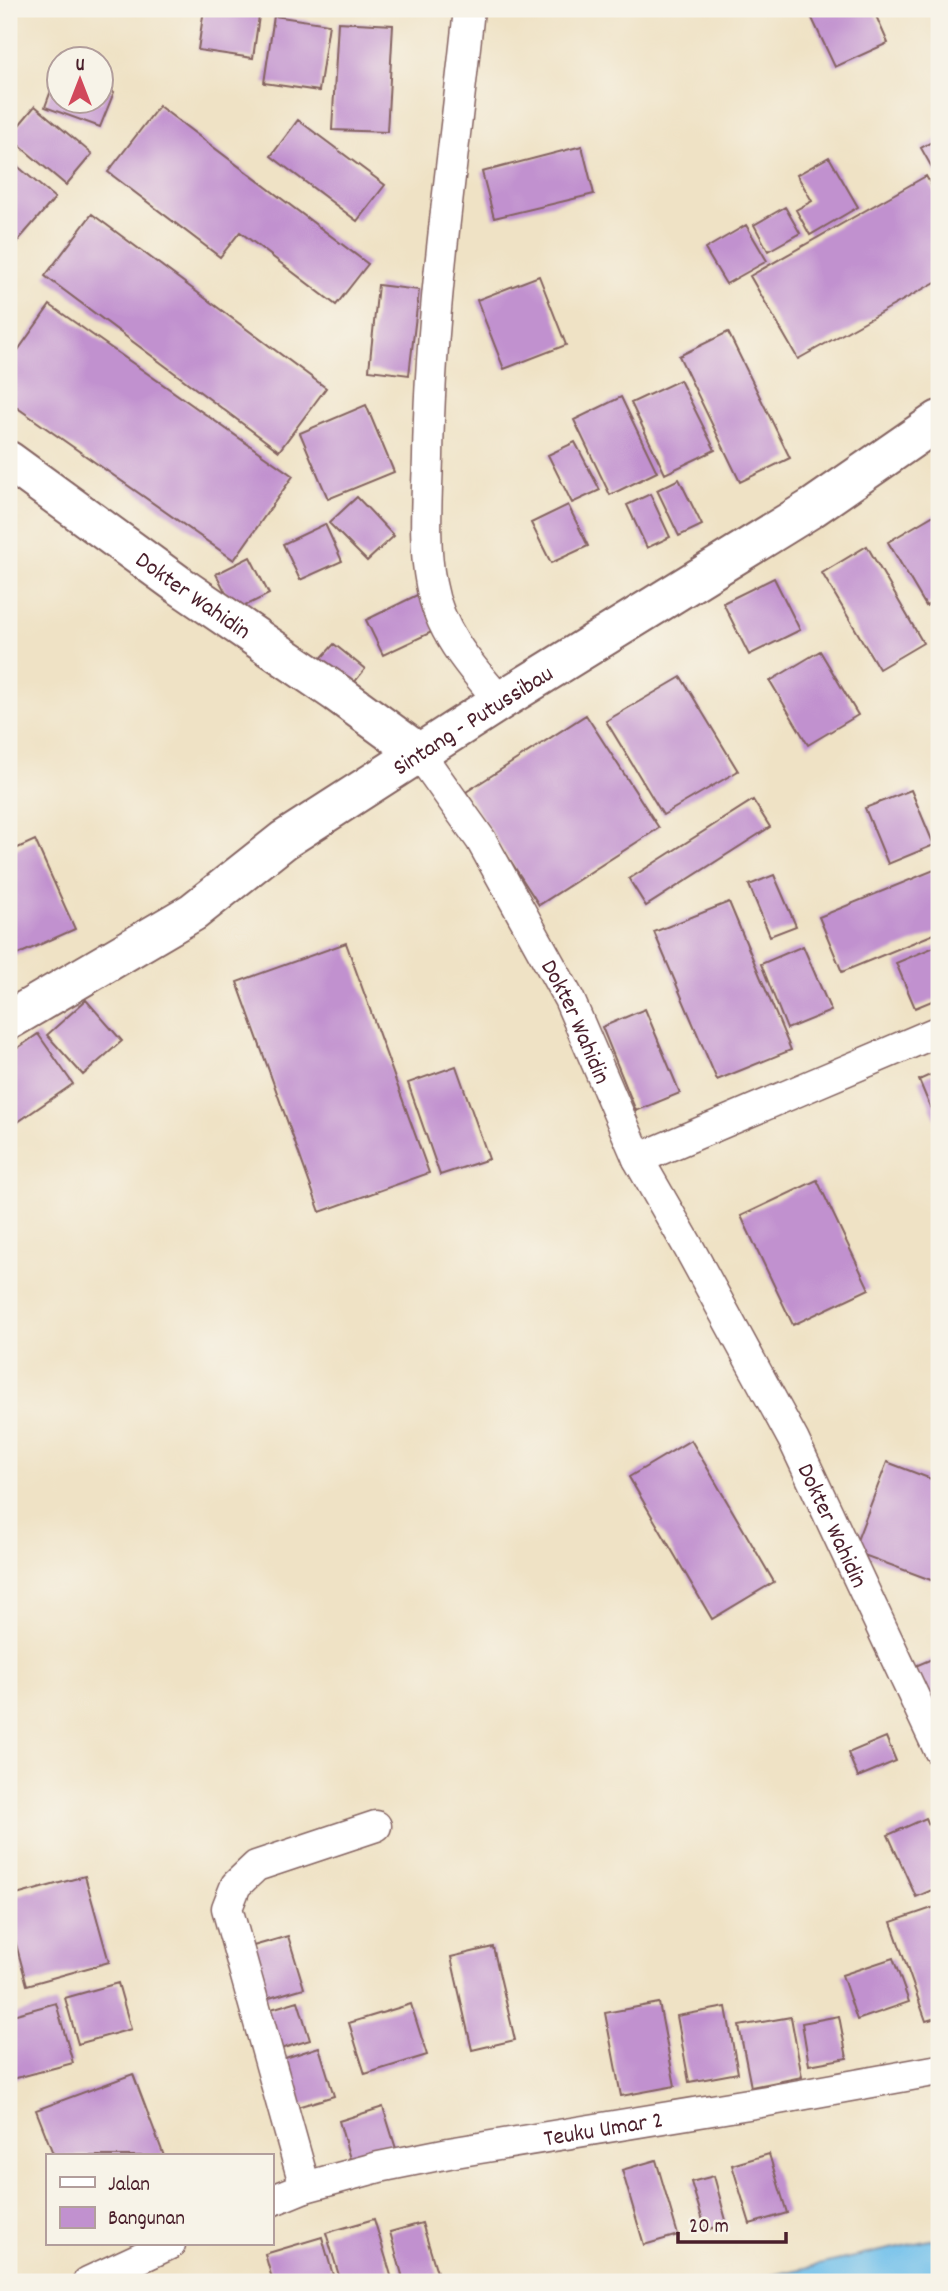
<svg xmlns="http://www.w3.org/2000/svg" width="948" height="2291" viewBox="0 0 948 2291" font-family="Dekko,sans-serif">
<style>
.water{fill:#70c0eb;stroke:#5d708b;stroke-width:2}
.building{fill:#c191cf}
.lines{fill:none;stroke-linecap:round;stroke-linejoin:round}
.street-casing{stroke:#846361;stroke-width:33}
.secondary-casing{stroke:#846361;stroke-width:42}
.highway-casing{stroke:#846361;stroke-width:42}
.street{stroke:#fff;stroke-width:30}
.secondary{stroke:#fff;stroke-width:38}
.highway{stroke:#fff;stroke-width:38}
.labels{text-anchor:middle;stroke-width:6;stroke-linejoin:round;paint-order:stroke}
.street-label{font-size:24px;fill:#4a1f2b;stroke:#f7f3e8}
</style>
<rect width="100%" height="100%" fill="#f7f3e8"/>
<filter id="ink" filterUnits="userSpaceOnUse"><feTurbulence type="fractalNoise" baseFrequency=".0143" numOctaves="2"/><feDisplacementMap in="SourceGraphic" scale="14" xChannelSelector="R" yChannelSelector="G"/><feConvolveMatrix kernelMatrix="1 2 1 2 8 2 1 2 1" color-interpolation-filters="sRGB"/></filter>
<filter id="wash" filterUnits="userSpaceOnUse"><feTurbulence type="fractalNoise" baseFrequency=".00686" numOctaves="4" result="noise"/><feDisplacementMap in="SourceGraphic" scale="28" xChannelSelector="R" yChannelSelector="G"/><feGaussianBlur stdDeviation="1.57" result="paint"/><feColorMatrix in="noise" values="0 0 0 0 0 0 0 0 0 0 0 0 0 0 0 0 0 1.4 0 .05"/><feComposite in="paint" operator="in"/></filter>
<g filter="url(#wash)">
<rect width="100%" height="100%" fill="#efe2c5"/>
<!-- water -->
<path class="water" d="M939,2238v44h-197z"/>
<g id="blocks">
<!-- building -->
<path class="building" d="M204,9h56l-7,49 -55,-8z
M816,9h57l15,34 -53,24 -26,-55z
M274,16l55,8 -10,67 -55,-8z
M338,22l55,3 -6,107 -55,-2z
M59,69l1,33h42v-15l12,5 -14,35 -55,-20z
M35,106l57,48 -26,31 -57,-48z
M159,106l209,158 -32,41 -96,-73 -20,25 -112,-85z
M298,120l87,65 -28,36 -86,-65z
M939,138v42l-18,-32z
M582,146l12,48 -100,24 -12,-46z
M829,157l29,50 -48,28 -14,-25 16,-9 -15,-26z
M9,159l46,39 -46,53v-42l4,-5 -4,-4z
M926,176l13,23v81l-141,79 -48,-83z
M785,207l15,26 -32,18 -14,-26z
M92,214l234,174 -47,63 -234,-175z
M746,225l21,36 -41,23 -21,-35z
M539,276l27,69 -62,24 -27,-69z
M378,285l41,5 -10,85 -40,-5z
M50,305l243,171 -59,84 -225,-158v-39z
M728,332l62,126 -50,24 -61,-126z
M680,380l35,70 -50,24 -34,-71z
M621,397l36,75 -47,23 -36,-75z
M366,405l28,67 -66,27 -28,-66z
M575,442l25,48 -28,13 -24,-48z
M679,479l23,46 -23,11 -22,-46z
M650,494l20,43 -23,11 -20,-43z
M357,497l37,39 -27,25 -38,-38z
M568,505l20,41 -37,17 -20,-40z
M939,512v86l-13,8 -38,-64z
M325,524l17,37 -42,19 -17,-36z
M867,546l56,97 -44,26 -57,-96z
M250,557l19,37 -34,17 -19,-37z
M774,578l26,52 -51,25 -26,-52z
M419,594l17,36 -53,25 -17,-35z
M334,644l31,25 -16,20 -32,-26z
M820,651l38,64 -50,30 -38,-64z
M681,677l57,94 -75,44 -57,-94z
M586,715l73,113 -120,77 -73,-113z
M911,790l23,55 -46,19 -23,-56z
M753,800l17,27 -124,79 -17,-27z
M35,840l40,89 -65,29 -1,-106z
M934,870l5,13v49l-97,40 -23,-55z
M774,875l22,51 -26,10 -21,-51z
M729,902l62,148 -74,30 -63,-148z
M346,943l83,230 -109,39 -83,-230z
M939,945v53l-24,10 -19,-45z
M803,946l28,65 -44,18 -26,-65z
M86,1000l36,41 -39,34 -36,-40z
M645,1009l35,84 -44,18 -34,-84z
M38,1034l35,50 -64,44v-74z
M456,1066l33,93 -49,16 -32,-92z
M939,1071v57l-20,-48z
M817,1180l52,109 -76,36 -52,-109z
M691,1440l83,142 -62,37 -83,-142z
M887,1462l52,20v101l-86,-32z
M939,1656v62l-26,-51z
M886,1737l10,24 -38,16 -10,-24z
M926,1818l13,30v39l-23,10 -28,-62z
M85,1876l24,86 -82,23 -18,-67v-21z
M935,1907l4,11v99l-13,4 -35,-99z
M288,1936l16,52 -45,13 -16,-52z
M493,1947l22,93 -43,10 -21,-93z
M893,1958l16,44 -52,18 -15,-45z
M118,1983l13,46 -53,15 -13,-46z
M298,2001l12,39 -40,12 -12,-39z
M56,2003l17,60 -64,17v-64z
M659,2003l16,83 -54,10 -16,-83z
M411,2004l16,51 -62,19 -16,-51z
M726,2007l12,66 -49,9 -12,-66z
M839,2016l8,42 -38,7 -7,-42z
M791,2017l11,60 -51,10 -12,-61z
M319,2047l15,49 -47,14 -14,-48z
M133,2074l31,82h-110l-18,-46z
M383,2107l15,48 -45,14 -14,-48z
M769,2154l18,59 -37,11 -18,-59z
M656,2160l22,75 -34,10 -22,-75z
M714,2176l13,48 -21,6 -15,-48z
M374,2219l19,63h-52l-15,-49z
M422,2223l18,59h-36l-14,-50z
M322,2237l13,45h-62l-8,-28z"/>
</g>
</g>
<g filter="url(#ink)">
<use href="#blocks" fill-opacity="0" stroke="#846361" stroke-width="2"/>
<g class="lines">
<!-- street casing -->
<g class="street-casing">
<g id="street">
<path d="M469,9c-15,149 -39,298 -41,448 -1,41 -5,86 3,127 8,47 39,82 69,117"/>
<path id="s1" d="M419,753l62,87 88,159 69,160 51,89 105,193 145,309"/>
<path d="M638,1159l301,-128"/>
<path d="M305,2187l-78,-279 9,-23 20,-19 120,-40"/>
<path id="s2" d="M271,2201l34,-14 74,-20 70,-14 318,-52 172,-31"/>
<path d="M88,2282l82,-38"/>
</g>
</g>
<!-- secondary casing -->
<g class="secondary-casing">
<g id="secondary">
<path id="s3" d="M9,461l170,124 158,108 82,60"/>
</g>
</g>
<!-- highway casing -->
<g class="highway-casing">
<g id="highway">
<path id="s4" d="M9,1020l184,-108 91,-72 216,-139 312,-193 127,-88"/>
</g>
</g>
<!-- street -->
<use href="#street" class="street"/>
<!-- secondary -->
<use href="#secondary" class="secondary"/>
<!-- highway -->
<use href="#highway" class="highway"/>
</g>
</g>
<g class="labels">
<!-- street labels -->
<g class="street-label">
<text dy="8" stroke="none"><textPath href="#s3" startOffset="228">Dokter Wahidin</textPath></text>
<text dy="8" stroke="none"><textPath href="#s4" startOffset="553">Sintang - Putussibau</textPath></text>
<text dy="8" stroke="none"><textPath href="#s1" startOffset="312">Dokter Wahidin</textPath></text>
<text dy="8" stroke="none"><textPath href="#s1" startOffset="878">Dokter Wahidin</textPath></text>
<text dy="8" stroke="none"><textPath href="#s2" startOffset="341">Teuku Umar 2</textPath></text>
</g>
</g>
<!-- margin -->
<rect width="948" height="2291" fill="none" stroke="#f7f3e8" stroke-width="35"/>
<!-- legend -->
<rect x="46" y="2154" width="228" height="91" fill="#f7f3e8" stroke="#b29e9c" stroke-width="2"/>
<rect x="60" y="2177" width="35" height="10" fill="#ffffff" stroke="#b29e9c" stroke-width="2"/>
<text x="108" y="2190" font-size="21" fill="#4a1f2b">Jalan</text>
<rect x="60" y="2207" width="35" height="21" fill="#c191cf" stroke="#b29e9c" stroke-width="2"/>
<text x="108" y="2224" font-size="21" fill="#4a1f2b">Bangunan</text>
<!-- north arrow -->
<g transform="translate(80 80)"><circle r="33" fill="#f7f3e8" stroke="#b29e9c" stroke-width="2"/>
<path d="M0-5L12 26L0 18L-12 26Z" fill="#d1495b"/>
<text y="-10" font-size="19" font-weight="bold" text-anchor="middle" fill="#4a1f2b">U</text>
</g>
<!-- scale -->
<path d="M678 2232v10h108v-10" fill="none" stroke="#4a1f2b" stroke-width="3.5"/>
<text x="689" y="2232" font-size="21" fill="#4a1f2b" stroke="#f7f3e8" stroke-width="5" paint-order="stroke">20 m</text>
</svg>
